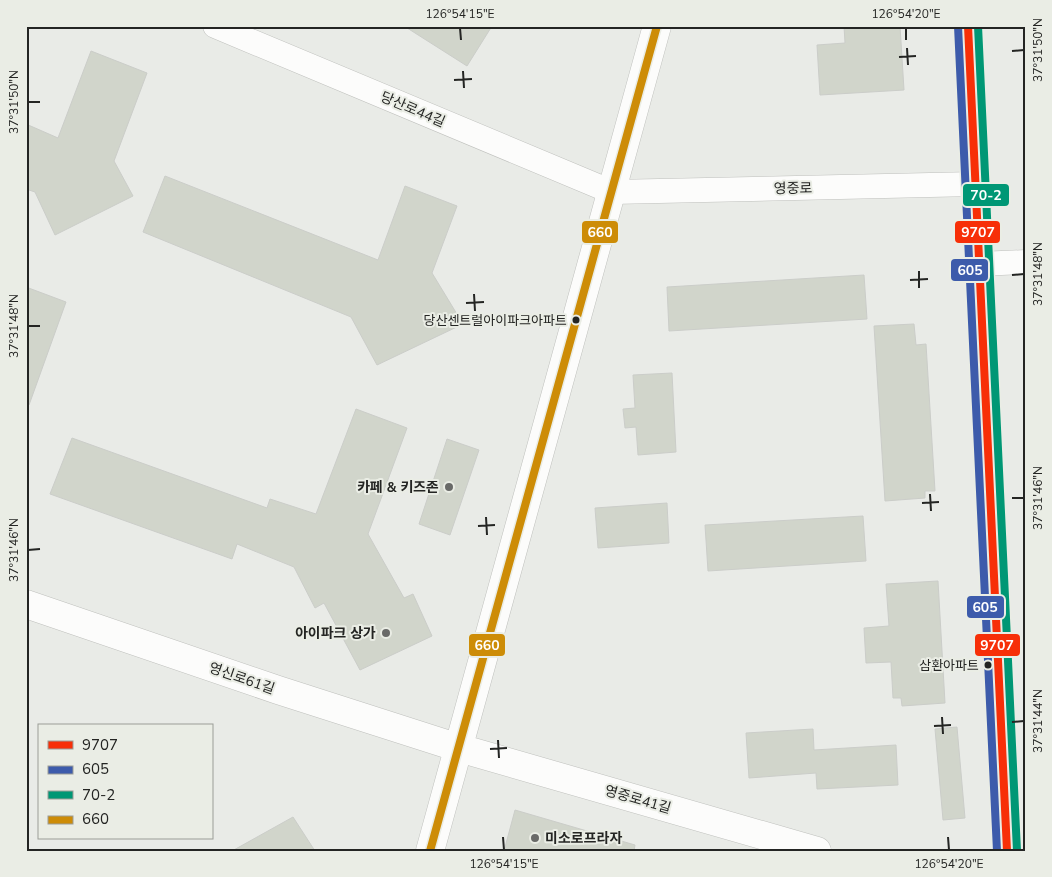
<svg xmlns="http://www.w3.org/2000/svg" width="1052" height="877" viewBox="0 0 1052 877" font-family="'Nunito Sans','Noto Sans KR',sans-serif">
<style>
.building{fill:#d1d5cb;stroke:#cbcdc9}
.lines{fill:none;stroke-linecap:round;stroke-linejoin:round}
.street-casing{stroke:#bfc0bd;stroke-width:25}
.secondary-casing{stroke:#bfc0bd;stroke-width:29}
.street{stroke:#fcfcfb;stroke-width:24}
.secondary{stroke:#fcfcfb;stroke-width:28}
.bus-1-casing{stroke:#eaede5;stroke-width:11}
.bus-2-casing{stroke:#eaede5;stroke-width:11}
.bus-3-casing{stroke:#eaede5;stroke-width:11}
.bus-4-casing{stroke:#eaede5;stroke-width:11}
.bus-1{stroke:#f72f08;stroke-width:8}
.bus-2{stroke:#3d5bab;stroke-width:8}
.bus-3{stroke:#009775;stroke-width:8}
.bus-4{stroke:#cd8c07;stroke-width:8}
.ticks{fill:none;stroke:#242523;stroke-width:2}
.bus-dot{fill:#242523;stroke:#eaede5;stroke-width:2}
.poi-dot{fill:#696a68;stroke:#eaede5;stroke-width:2}
.labels{text-anchor:middle;stroke-width:4;stroke-linejoin:round;paint-order:stroke}
.bus-label{font-size:13px;fill:#242523;stroke:#eaede5;text-anchor:end}
.street-label{font-size:14px;fill:#242523;stroke:#eaede5}
.poi-label{font-size:14px;font-weight:bold;fill:#242523;stroke:#eaede5;text-anchor:end}
.line-badge{stroke:#eaede5;stroke-width:2}
.badge-label{font-size:14px;text-anchor:middle;font-weight:bold;fill:#fff}
.neatline{fill:none;stroke:#242523;stroke-width:2}
.ticks-label{font-size:12px;text-anchor:middle;fill:#242523}
</style>
<rect width="100%" height="100%" fill="#e9ebe7"/>
<!-- building -->
<path class="building" d="M404,26h88l-25,40z
M844,26h56l4,64 -84,5 -3,-50 28,-2z
M91,51l56,22 -33,88 19,35 -78,39 -20,-43 -9,-3v-65l32,14z
M165,176l213,84 27,-74 52,20 -25,67 31,51 -86,41 -26,-48 -208,-85z
M864,275l3,44 -198,12 -2,-44z
M26,287l40,15 -37,103 -3,-1z
M914,324l2,21 10,-1 9,147h-10v7l-40,3 -11,-175z
M672,373l4,79 -38,3 -2,-28 -11,1 -2,-19 12,-1 -2,-33z
M356,409l51,19 -39,106 36,64 9,-4 19,42 -72,34 -36,-67 -9,5 -21,-41 -57,-23 -5,15 -182,-65 22,-56 195,70 3,-9 46,15z
M447,439l32,11 -29,85 -31,-11z
M667,503l2,40 -71,5 -3,-40z
M863,516l3,45 -158,10 -3,-46z
M938,581l7,122 -43,3 -1,-8h-8l-2,-36 -25,1 -2,-35 25,-2 -3,-42z
M957,727l8,91 -22,2 -8,-91z
M813,729l1,21 82,-5 2,40 -81,4 -1,-16 -67,5 -3,-45z
M515,810l120,35 -1,6h-130z
M293,817l22,34h-83z"/>
<g class="lines">
<!-- street casing -->
<g class="street-casing">
<path id="street" d="M215,26l397,166 363,-8
M979,264l47,-2"/>
</g>
<!-- secondary casing -->
<g class="secondary-casing">
<path id="secondary" d="M968,26l39,825
M26,604l252,86 181,58 358,103
M430,851l227,-825"/>
</g>
<!-- street -->
<use href="#street" class="street"/>
<!-- secondary -->
<use href="#secondary" class="secondary"/>
<!-- bus-1 casing -->
<g class="bus-1-casing">
<path id="bus-1" d="M968,26l39,825"/>
</g>
<!-- bus-2 casing -->
<g class="bus-2-casing">
<path id="bus-2" d="M958,26l39,825"/>
</g>
<!-- bus-3 casing -->
<g class="bus-3-casing">
<path id="bus-3" d="M978,26l39,825"/>
</g>
<!-- bus-4 casing -->
<g class="bus-4-casing">
<path id="bus-4" d="M430,851l227,-825"/>
</g>
<!-- bus-1 -->
<use href="#bus-1" class="bus-1"/>
<!-- bus-2 -->
<use href="#bus-2" class="bus-2"/>
<!-- bus-3 -->
<use href="#bus-3" class="bus-3"/>
<!-- bus-4 -->
<use href="#bus-4" class="bus-4"/>
</g>
<!-- ticks -->
<path class="ticks" d="M460,28l1,12M906,28v12M907,48l1,17M1012,51l12,-1M899,57l17,-1M463,71l1,17M454,80l18,-1M28,102h12M919,271v17M1012,275l12,-1M910,280l18,-1M474,294l1,17M466,303l18,-1M28,326h12M930,494l1,17M1012,498h12M922,503l17,-1M486,517l1,18M478,526l17,-1M28,550l12,-1M942,717l1,17M1012,722l12,-1M934,726l17,-1M498,740l1,18M490,749l17,-1M503,837l1,13M948,837l1,13"/>
<!-- markers -->
<g class="bus-dot">
<circle cx="576" cy="320" r="4.5"/>
<circle cx="988" cy="665" r="4.5"/>
</g>
<g class="poi-dot">
<circle cx="449" cy="487" r="5"/>
<circle cx="386" cy="633" r="5"/>
<circle cx="535" cy="838" r="5"/>
</g>
<g class="labels">
<!-- bus labels -->
<g class="bus-label">
<text x="567" y="325">당산센트럴아이파크아파트</text>
<text x="979" y="670">삼환아파트</text>
</g>
<!-- street labels -->
<g class="street-label">
<text transform="translate(413 109) rotate(23)" y="5">당산로44길</text>
<text transform="translate(793 188) rotate(-1)" y="5">영중로</text>
<text transform="translate(242 678) rotate(19)" y="5">영신로61길</text>
<text transform="translate(638 799) rotate(16)" y="5">영중로41길</text>
</g>
<!-- poi labels -->
<g class="poi-label">
<text x="439" y="492">카페 &amp; 키즈존</text>
<text x="376" y="638">아이파크 상가</text>
<text x="545" y="843" text-anchor="start">미소로프라자</text>
</g>
</g>
<g class="line-badge">
<rect x="962" y="183" width="48" height="24" rx="5" fill="#009775"/>
<rect x="581" y="220" width="38" height="24" rx="5" fill="#cd8c07"/>
<rect x="954" y="220" width="47" height="24" rx="5" fill="#f72f08"/>
<rect x="950" y="258" width="39" height="24" rx="5" fill="#3d5bab"/>
<rect x="966" y="595" width="39" height="24" rx="5" fill="#3d5bab"/>
<rect x="468" y="633" width="38" height="24" rx="5" fill="#cd8c07"/>
<rect x="974" y="633" width="47" height="24" rx="5" fill="#f72f08"/>
</g>
<g class="badge-label">
<text x="986" y="200">70-2</text>
<text x="600" y="237">660</text>
<text x="978" y="237">9707</text>
<text x="970" y="275">605</text>
<text x="985" y="612">605</text>
<text x="487" y="650">660</text>
<text x="997" y="650">9707</text>
</g>
<!-- border -->
<rect width="1052" height="877" fill="none" stroke="#eaede5" stroke-width="55"/>
<!-- legend -->
<rect x="38" y="724" width="175" height="115" fill="#eaede5" stroke="#9b9d97"/>
<rect x="48" y="741" width="25" height="8" fill="#f72f08" stroke="#9b9d97"/>
<text x="82" y="750" font-size="15" fill="#242523">9707</text>
<rect x="48" y="766" width="25" height="8" fill="#3d5bab" stroke="#9b9d97"/>
<text x="82" y="774" font-size="15" fill="#242523">605</text>
<rect x="48" y="791" width="25" height="8" fill="#009775" stroke="#9b9d97"/>
<text x="82" y="800" font-size="15" fill="#242523">70-2</text>
<rect x="48" y="816" width="25" height="8" fill="#cd8c07" stroke="#9b9d97"/>
<text x="82" y="824" font-size="15" fill="#242523">660</text>
<rect x="28" y="28" width="996" height="822" class="neatline"/>
<g class="ticks-label">
<text x="460" y="18">126°54'15"E</text>
<text x="906" y="18">126°54'20"E</text>
<text transform="translate(1038 50) rotate(-90)" y="4">37°31'50"N</text>
<text transform="translate(14 102) rotate(-90)" y="4">37°31'50"N</text>
<text transform="translate(1038 274) rotate(-90)" y="4">37°31'48"N</text>
<text transform="translate(14 326) rotate(-90)" y="4">37°31'48"N</text>
<text transform="translate(1038 498) rotate(-90)" y="4">37°31'46"N</text>
<text transform="translate(14 550) rotate(-90)" y="4">37°31'46"N</text>
<text transform="translate(1038 721) rotate(-90)" y="4">37°31'44"N</text>
<text x="504" y="868">126°54'15"E</text>
<text x="949" y="868">126°54'20"E</text>
</g>
</svg>
